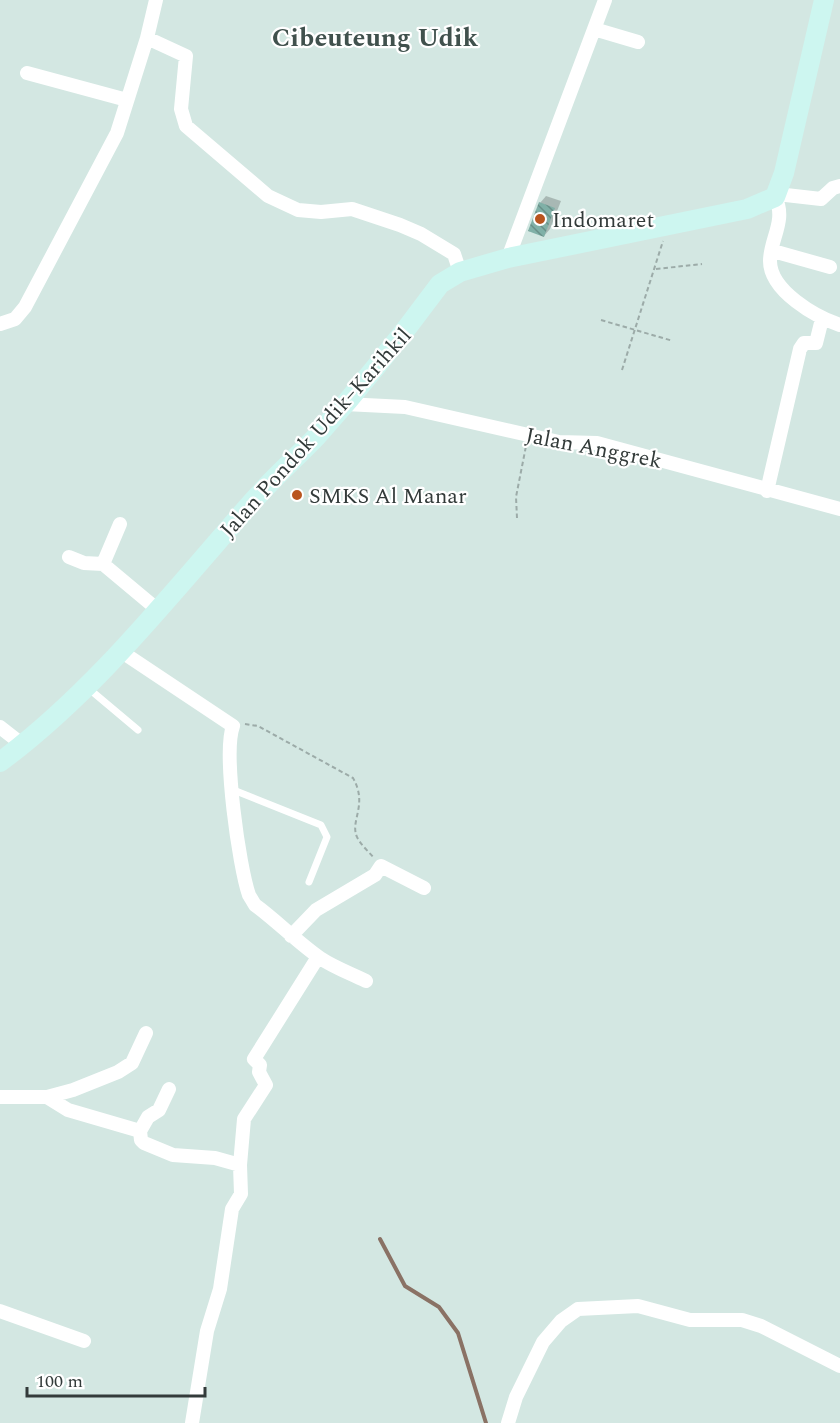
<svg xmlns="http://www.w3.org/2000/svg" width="840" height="1423" viewBox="0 0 840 1423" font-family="Spectral,serif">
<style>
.shadow{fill:#0003}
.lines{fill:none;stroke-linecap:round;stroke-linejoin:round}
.stream{stroke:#8a7265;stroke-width:4}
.building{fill:url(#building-back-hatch)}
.path{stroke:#9caba8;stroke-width:2;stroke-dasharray:4.5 3;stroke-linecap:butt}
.lane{stroke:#fff;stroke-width:7}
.street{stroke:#fff;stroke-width:14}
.secondary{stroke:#cdf6f0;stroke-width:20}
.poi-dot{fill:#b9551f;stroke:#fff;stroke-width:2}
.labels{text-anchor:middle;stroke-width:4.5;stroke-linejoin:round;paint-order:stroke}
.poi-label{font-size:22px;fill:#333b3a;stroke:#fff;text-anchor:start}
.street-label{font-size:22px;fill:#333b3a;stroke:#fff}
.quarter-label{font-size:26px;font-weight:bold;fill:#40514d;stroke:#fff}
</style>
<defs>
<pattern id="building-back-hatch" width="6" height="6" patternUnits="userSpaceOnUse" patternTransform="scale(1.5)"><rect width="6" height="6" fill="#80b0a7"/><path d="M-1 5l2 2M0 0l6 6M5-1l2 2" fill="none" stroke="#699089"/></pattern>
</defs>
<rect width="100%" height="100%" fill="#d3e7e2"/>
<!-- shadow -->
<path class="shadow" d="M546,196l15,5 -11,28 -6,7 -4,-33z"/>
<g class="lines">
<!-- stream -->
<path class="stream" d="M380,1239l25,47 34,21 19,26 28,90"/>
</g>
<!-- building -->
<path class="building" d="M539,202l16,6 -11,29 -16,-6z"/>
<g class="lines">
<!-- path -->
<path class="path" d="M656,269l46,-5
M601,320l72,21
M622,370l41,-129
M517,518l-1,-21 10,-51
M245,724l13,2 95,52c16,28 -5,44 5,61 4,7 11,13 16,19"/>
<!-- lane -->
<path class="lane" d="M88,688l50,42
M231,789l90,36 6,12 -18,45"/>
<!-- street -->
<path class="street" d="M594,29l44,13
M147,38l39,18 -5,53 5,17 82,70 30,14 23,2 31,-3 48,16 21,9 33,20 6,18
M27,73l100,27
M777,194l44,5 12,-11 7,-2
M775,197c12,23 -5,42 -5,64 0,30 46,56 70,64
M773,251l57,16
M508,258l97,-258
M0,324l15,-5 10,-12 92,-174 30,-95 9,-38
M345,404l60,3 154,35 38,1 243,66
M767,491l33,-142 4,-6h12l6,-24
M69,557l15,6 19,1 55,46
M103,564l17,-40
M119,650l114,76c-10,27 6,140 16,169l6,10c22,16 42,37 65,53 15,10 30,15 46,23
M0,727l23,18
M291,936l25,-26 59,-35 6,-9 43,22
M0,1097h47l26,-7 45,-18 14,-9 14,-30
M47,1097l21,13 72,21 1,9 3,3 29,12 42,3 25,7 4,-46 22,-34 -7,-13 1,-7 -6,-6 64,-102
M140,1131l8,-14 11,-7 10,-21
M0,1311l84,30
M192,1423l15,-92 13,-42 12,-80 9,-15 -1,-29
M508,1423l8,-26 27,-55 18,-21 17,-12 60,-3 52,14h52l19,6 79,40"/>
<!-- secondary -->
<path class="secondary" d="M0,762c97,-72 173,-171 253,-261 20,-23 43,-43 64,-65 44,-49 84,-99 123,-152l20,-12 48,-14 239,-49 28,-12 9,-24 40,-173"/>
</g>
<!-- markers -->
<g class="poi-dot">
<circle cx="540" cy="219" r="6"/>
<circle cx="297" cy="495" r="6"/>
</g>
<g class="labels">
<!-- poi labels -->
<g class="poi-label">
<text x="552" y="227">Indomaret</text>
<text x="309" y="503">SMKS Al Manar</text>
</g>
<!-- street labels -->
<g class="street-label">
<text transform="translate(315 432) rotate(-48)" y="8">Jalan Pondok Udik–Karihkil</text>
<text transform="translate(594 447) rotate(11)" y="8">Jalan Anggrek</text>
</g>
<!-- quarter labels -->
<g class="quarter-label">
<text x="375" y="46">Cibeuteung Udik</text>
</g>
</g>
<!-- scale -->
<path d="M27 1387v9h178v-9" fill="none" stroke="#333b3a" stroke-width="3"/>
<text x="36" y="1387" font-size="18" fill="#333b3a" stroke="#ffffff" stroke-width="4.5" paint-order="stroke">100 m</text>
</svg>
